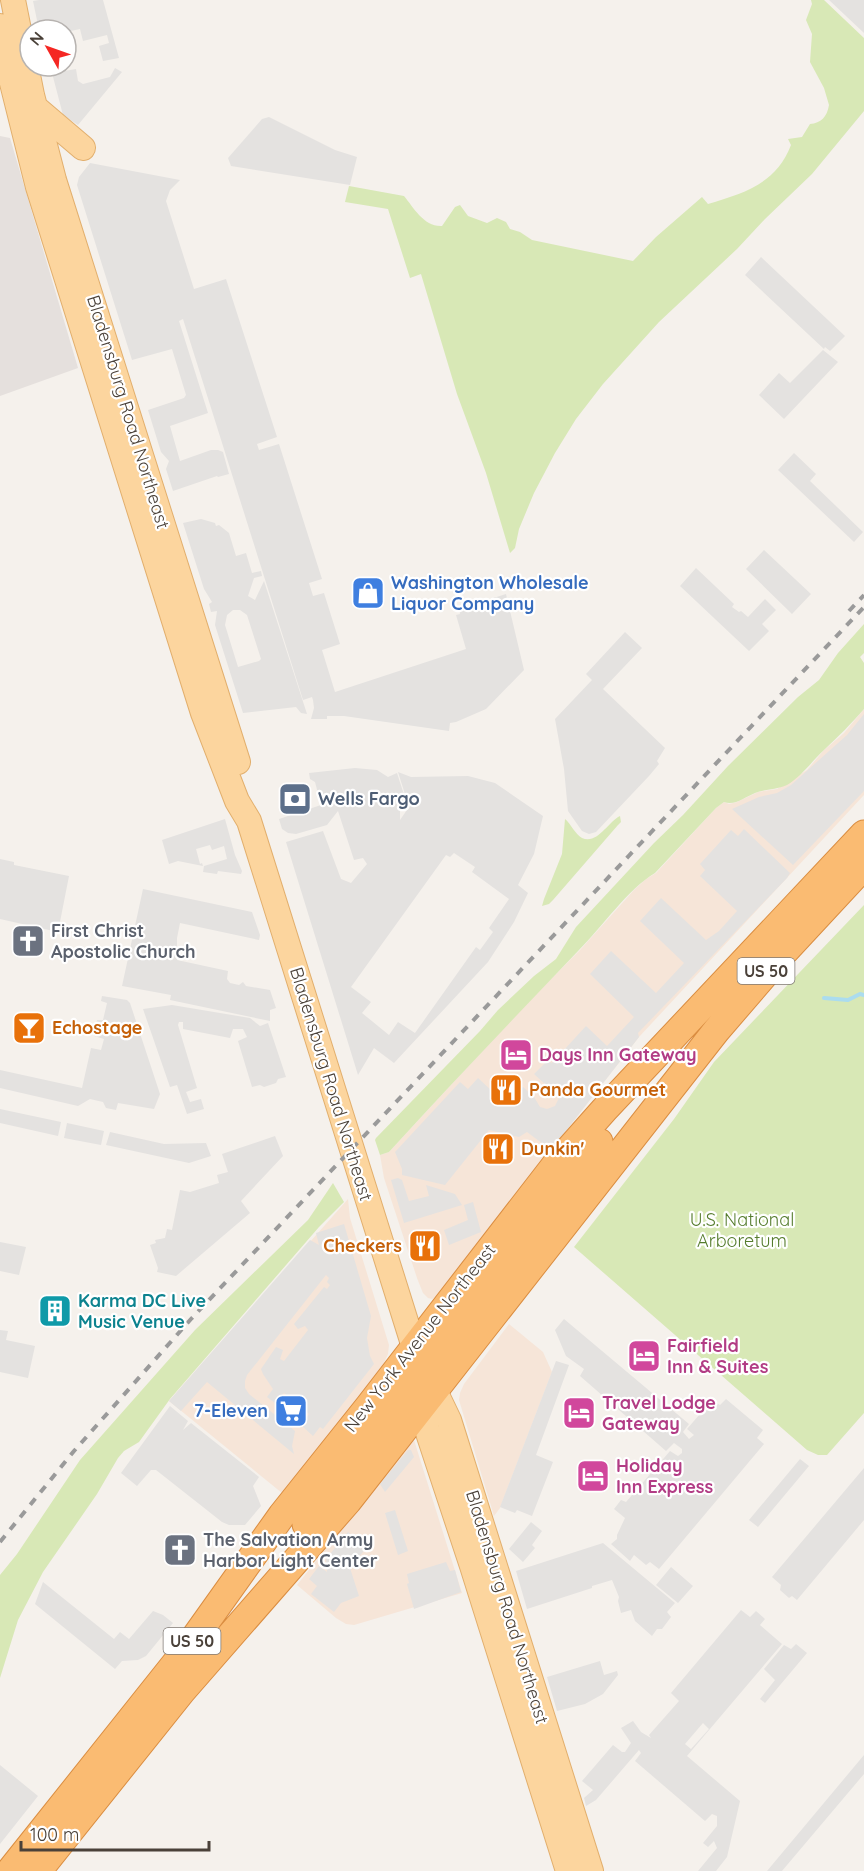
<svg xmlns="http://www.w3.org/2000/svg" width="864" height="1871" viewBox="0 0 864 1871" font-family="Quicksand,sans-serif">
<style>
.commercial{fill:#f6e5d8}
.industrial{fill:#e5e0dd}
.green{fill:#d8e8b6}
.parking{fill:#e4e2e0;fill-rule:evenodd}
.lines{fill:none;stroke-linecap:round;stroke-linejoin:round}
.stream{stroke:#abdcef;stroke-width:4}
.major-casing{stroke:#e2af6d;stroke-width:26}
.highway-casing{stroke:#da8d41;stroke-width:29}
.major{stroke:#fcd59e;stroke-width:24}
.highway{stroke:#fabb72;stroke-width:27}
.rail{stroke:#9a9a9a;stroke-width:4;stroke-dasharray:8 8;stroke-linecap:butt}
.labels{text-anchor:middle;stroke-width:4.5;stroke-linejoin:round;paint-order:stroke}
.shield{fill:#fff;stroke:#807a74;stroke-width:1.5}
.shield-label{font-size:16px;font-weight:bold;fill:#4a4139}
.street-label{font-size:18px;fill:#4a4139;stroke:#fff}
.shop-label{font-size:18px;font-weight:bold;fill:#366cbe;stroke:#fff;text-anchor:start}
.service-label{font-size:18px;font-weight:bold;fill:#4e5e75;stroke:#fff;text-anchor:start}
.worship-label{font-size:18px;font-weight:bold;fill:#5b616d;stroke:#fff;text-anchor:start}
.food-label{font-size:18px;font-weight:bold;fill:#c56008;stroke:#fff;text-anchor:start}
.hotel-label{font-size:18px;font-weight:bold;fill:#b23c85;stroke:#fff;text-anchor:start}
.park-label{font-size:18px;fill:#557c2d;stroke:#fff}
.culture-label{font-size:18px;font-weight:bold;fill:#0d838f;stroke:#fff;text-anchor:start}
</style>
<rect width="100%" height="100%" fill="#f5f1ec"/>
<!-- commercial -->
<path class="commercial" d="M864,709v86l-225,242 -202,259 -5,3 -4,-1 -5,-5 -6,-15 -33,-100 -4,-23 9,-3 133,-144 58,-58 54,-60 12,-11 10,-6 60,-65 8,-6 5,2 8,-2 21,-10 19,-3 30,-19 16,-19 21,-18z
M348,1199l2,19 39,127 -1,9 -7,15 -99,124 -113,-92z
M509,1324l34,28 9,20 -52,136 -6,8 -35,-116 1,-7 4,-9z
M412,1440h2l48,153 -108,32 -8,-1 -10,-6 -39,-33z"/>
<!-- industrial -->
<path class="industrial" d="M0,136l10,2 68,230 -78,28z"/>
<!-- green -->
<path class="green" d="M811,0h13l40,38v73l-52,63 -47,45 -28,30 -78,73 -56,62 -27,35 -21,34 -21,40 -15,36 -4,19 -5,5 -24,-80 -29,-79 -36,-120 -11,4 -22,-69 -43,-7 4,-16 55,10c10,12 20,31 38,30l13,-19 5,-2 8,11 19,7 10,-5 9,4 4,7 10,3 12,8 101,21 23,-24 46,-40 6,7c36,-11 68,-20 83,-59l-3,-6 14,-2 8,-13c11,-1 17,-7 19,-19l-5,-17 -14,-26 2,-28 -6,-14 6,-16z
M864,624v29l-4,4 4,6v46c-13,15 -25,27 -40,41 -12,11 -22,26 -37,35 -11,5 -22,4 -32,8 -10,4 -20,13 -31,9l-8,6 -61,65c-27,16 -53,54 -76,77 -64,67 -128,134 -190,202l-9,3 -5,-15 1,-2 104,-107 18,-21 36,-34 22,-17 20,-32 78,-84 29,-28 45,-49 70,-69 21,-17 19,-27z
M620,816l1,6 -3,3 -65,75 -4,4 -7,2 2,-7 18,-45 3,-35c6,5 10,15 17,19 15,7 26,-16 38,-22z
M864,905v508l-37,42h-9l-11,-5 -233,-203 100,-128 40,-57z
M333,1183l11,19 -25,25 -149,172 -31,43 -15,9 -6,7 -21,36 -54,78 -25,48 -18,58v-103l17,-21 63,-94 115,-130 113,-110z"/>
<!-- parking -->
<path class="parking" d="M39,0h64l16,58 -16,3 -4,-15 10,-3 -2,-8 -24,6 -3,-12 -14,3v-2h-27l-6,-29z
M829,0h35v33z
M115,68l7,4 -44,53 -15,-10 -11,-42 24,-4 2,12 5,3 27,-7z
M269,117l66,33 22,7 -7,28 -119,-19 -3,-8 34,-39z
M90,163l90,17 -10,10 -4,11 28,88 32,-10 51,158 -20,7 2,6 20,-6 43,135 -13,4 4,13 11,-3 16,51 -18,6 13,42 131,-43 -10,-34 4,-1 -1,-5 47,-15 18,76 -38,39 -30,13 -6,1 -1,8 -105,-15h-17v3h-16l3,-11 -1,-8 -1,-3 -9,3 -120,-381 -4,2 29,92 -38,13 10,35 31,-11h7l5,2 6,22 -11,3 -1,-1 -44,15 -7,-22 3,-8 -8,-9 -13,-42 36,-12 2,-3 -14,-46 -40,11 -55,-175 2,-8z
M761,257l84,79 -15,15 -5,-4 -1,2 -79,-74z
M823,350l15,12 -54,57 -25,-24 20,-22 11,10z
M794,453l22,21 -6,7 53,51 -9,10 -76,-72z
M201,519l14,4 1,3 3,-1 10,8 7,23 10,-3 6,20 9,-2 1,5 -8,2 -6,18 7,4 9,-19 43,133 -6,-1 -5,-6 -53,6 -28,-88 2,-14 -6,1 -2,-8 3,-2 -8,-13 -21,-66zM233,610h7l7,5 14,44 -2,2 -21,6 -13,-42 2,-10z
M764,550l47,44 -19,20 -46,-45z
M696,568l38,36 -2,3 7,5 2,-1 7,6 17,-18 11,11 -14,14 7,7 -20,20 -69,-65z
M625,632l17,16 -39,41 62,59 -8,13 2,3 -10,12 -53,56 -7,2 -7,-3 -14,-20 -4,-42 -9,-50 37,-39 -6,-6z
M864,714v77l-71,74 -61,-56 27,-12 18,-4 14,-8 56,-50z
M355,768l22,2 11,7 9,-4 11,34 -8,4v9l9,-13 -11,-35 13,5 57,-1 27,7 48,33 -9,38 -16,31 10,8 -14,29 -26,40 -94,101 -20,-15 -16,27 -72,-233 37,-11 18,48 10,4 16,-19 -4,-6 -9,2 -16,-49 -11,14 -31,9 -8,-1 -6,-4 -3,-10 42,-14 -6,-23 -5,-3 -1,-6zM454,853l21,14 -3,5 37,27 -20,29 4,4 -13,18 -4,-3 -61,86 -17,-11 -9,13 -27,-22 9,-11 -20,-15 95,-132 4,2z
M225,819l10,36 7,16 -1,3 -23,-3 -1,3 -14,-2 1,-6 23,-7 -3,-13 -12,4 -2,-5 -14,4 4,15 2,-1 1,3 -25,-5 -9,3 -7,-24z
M744,829l46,44 -3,5 -149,155 1,4 -88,113 -24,-18 -8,5 -30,-7 -44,55 -43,-10v-6l-7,-17 65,-70 8,7 10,-11 28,26 17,-17 11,10 6,10 7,2 8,-3 4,-8 -3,-8 -4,-4 -6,-1 -12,-11 13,-13 5,2 34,-37 21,20 27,-29 -44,-43 21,-23 45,42 28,-30 -44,-42 21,-23 45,42 13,-9 18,-20 -37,-35 5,-6 -5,-6 31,-34 7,6z
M0,859l14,3v3l55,11 -11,56 -58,-13z
M143,889l109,23 8,23 -1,5 -79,-17 -3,15v22l51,11 -1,8 3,4 9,2 4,-3 3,4 24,4 6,18 -6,2v11l-100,-21 1,-5 -49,-9z
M102,996l25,4 3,3 30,91 -6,15 -36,-6 -2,7 -10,-2 -3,-6 -13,-3 -12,7 -78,-18v-18l82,18 9,-40 10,2 3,-11 -10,-3 3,-16h6l4,-17 -6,-2z
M172,1005l78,13 10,8 8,-3 18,54 -8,2 -2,4 -12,4 -4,-2 -8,2 -14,-46 9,-4 -4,-8h-10l-3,9 -47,-9v-7h-4l-1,3 19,63 -11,4 4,10 11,-3 3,10 -17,5 -10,-29 -7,2 -27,-78z
M0,1109l61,13 -3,14 -58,-13z
M67,1123l37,8 -3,14 -37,-7z
M110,1132l54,12 42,-1 5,13 -22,7 -83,-18z
M275,1136l8,20 -42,45 9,12 -74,63 -19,-4 1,-4 -8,-23 6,-2 -1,-3 10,-2 2,-9 5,1 8,-40 10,2 29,-9 -2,-8 11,-3 -6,-18z
M398,1178l4,2 7,21 20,-5 -3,-11 29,9 7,11 -58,18 -13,-43z
M473,1202l8,30 -32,13 -5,-15 24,-10 -4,-15z
M344,1224l27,92 -4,22 3,18 4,8 -51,65 -3,-2 -7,9 -12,-11 8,-11 -25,-21 -9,10 -8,-6 6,-8 -10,-15 -2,-5 15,-22 7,3 -3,9 4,2 24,-31 -3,-4 -7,3 -4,-5 30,-37 3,2 3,-4 -3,-3 2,-4 -3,-3 -79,100 -2,6v7l4,6 46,37 -3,15 2,8 -87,-72 -26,29 -12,-10 141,-161 9,5 -3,-12z
M0,1242l26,5 -7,28 -19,-4z
M564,1319l125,105 -6,8 6,7 5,-4 -7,-6 25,-29 8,5 6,-6 37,31 -6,8 7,6 -105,125 -9,-7 -4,3 -12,-10 -4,6 -19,-17 6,-5v-4l8,-17 -11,-9 7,-9 5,2 44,-51 8,5 4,-3v-4l-8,-6 -8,8 -86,-75 4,-7 -18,-13 -11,-26z
M0,1330l8,1 -2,9 29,6 -7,32 -28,-6z
M556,1361l13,4 -33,90 17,7 -21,54 -15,-6 -2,3 -15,-6z
M170,1406l18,15 -5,9 8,-7 68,54 -6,9 8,20 -16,19h-16l-7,-3 -66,-52h-5l-14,16 -16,-13z
M408,1450h3l3,7 -29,35 -5,-8z
M800,1459l9,7 -51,61 -9,-7z
M864,1468v52l-67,80 -5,-4 -3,2 -9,-8 1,-5 -9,-8z
M395,1510l13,41 -10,4 -13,-42z
M531,1522l11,9 -10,14 3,3 -12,14 -14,-13z
M348,1532l19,15 -17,21 9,28 -18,7 -7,9 -23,-18 6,-8 -8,-7 10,-13 8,6 -1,-13z
M603,1543l72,60 -8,9 4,5 -9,12h-5l-5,7 -17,-15 -4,-11 -10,3 -3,-12 1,-4 -7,-17 -20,6v2l-65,21 -11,-38z
M446,1562l4,9 5,-1 6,22 -47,17 -7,-25 2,-1 -2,-9z
M671,1567l22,19 -15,17 -22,-18z
M43,1582l71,57 6,-7 9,7 24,-28 10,4 10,8 -27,33 -8,4 -16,1 -7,8 -80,-65z
M741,1610l9,7 6,-6 9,8 -5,6 22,19 -95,112 53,45 -13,56 -11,14h-18l19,-23 -3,-7 -6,6 -5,-4 14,-17v-10l-5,-2 -7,7 -70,-60 6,-8 -2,-3 -43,50 -10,6 -2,-8 9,-8 -11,-9 31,-36 9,7h3l6,-9 -10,-15 12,-7 8,11 10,6 -2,-3 30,-34 -8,-8zM703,1723l6,6 -18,20 -6,-5z
M796,1644l11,9 -42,50 -5,-4 15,-19 -11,-11 20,-24 7,4z
M600,1661l4,14 13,-4 1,4 -15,19 -18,10 -28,7 -10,-34z
M864,1755v19l-82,97h-15z
M0,1765l38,31 -38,48z"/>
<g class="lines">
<!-- stream -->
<path class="stream" d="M824,998l24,2 12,-6 4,1"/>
<!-- major casing -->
<g class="major-casing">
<path id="major" d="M13,0l19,95 22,85 184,582
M0,26l8,41 30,120 165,526 34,88 12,20 165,526 35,73 142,451
M36,108l47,40
M421,1392l5,35 46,139 96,305"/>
</g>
<!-- highway casing -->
<g class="highway-casing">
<path id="highway" d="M423,1403l2,-21 5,-15 22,-37 147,-188
M306,1524l73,-92 39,-56
M10,1871l173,-217 99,-139 87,-109 187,-242 48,-54 260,-276
M38,1871l144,-180 166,-190 368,-470 68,-79 80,-86"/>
</g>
<!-- major -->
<use href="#major" class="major"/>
<!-- highway -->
<use href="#highway" class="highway"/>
<!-- rail -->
<path class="rail" d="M849,611l15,-16
M0,1542l74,-91 117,-132 673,-712"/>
</g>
<!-- icons -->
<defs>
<g id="shop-square" transform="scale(1.725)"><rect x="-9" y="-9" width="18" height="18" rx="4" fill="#3f7fe0" stroke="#fff"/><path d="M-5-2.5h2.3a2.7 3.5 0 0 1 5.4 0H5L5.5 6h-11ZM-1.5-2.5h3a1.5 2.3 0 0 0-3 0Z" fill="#fff"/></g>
<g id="bank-square" transform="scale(1.725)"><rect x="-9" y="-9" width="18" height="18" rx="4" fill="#5c6f8a" stroke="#fff"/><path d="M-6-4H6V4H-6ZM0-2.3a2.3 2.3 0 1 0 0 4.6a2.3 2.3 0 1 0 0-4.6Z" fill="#fff"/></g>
<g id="church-square" transform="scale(1.725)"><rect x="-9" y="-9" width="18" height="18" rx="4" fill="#6b7280" stroke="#fff"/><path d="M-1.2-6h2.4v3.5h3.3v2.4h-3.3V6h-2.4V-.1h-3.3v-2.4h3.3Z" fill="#fff"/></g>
<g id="bar-square" transform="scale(1.725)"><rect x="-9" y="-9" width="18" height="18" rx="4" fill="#e8710a" stroke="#fff"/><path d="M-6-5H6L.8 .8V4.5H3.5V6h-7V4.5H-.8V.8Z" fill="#fff"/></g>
<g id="hotel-square" transform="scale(1.725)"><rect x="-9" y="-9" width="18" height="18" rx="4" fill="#d1479c" stroke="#fff"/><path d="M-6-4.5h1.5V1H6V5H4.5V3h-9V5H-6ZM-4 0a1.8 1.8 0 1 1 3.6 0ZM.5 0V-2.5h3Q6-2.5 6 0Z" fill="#fff"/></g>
<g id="restaurant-square" transform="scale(1.725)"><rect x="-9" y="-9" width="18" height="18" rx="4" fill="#e8710a" stroke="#fff"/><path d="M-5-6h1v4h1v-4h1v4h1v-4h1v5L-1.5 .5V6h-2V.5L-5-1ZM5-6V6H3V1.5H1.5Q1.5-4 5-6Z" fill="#fff"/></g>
<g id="building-square" transform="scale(1.725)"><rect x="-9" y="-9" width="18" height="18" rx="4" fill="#0f9aa8" stroke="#fff"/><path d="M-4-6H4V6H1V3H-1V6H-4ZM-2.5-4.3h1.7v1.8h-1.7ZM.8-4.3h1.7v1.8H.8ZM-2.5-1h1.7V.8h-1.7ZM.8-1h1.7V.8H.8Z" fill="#fff"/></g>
<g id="supermarket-square" transform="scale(1.725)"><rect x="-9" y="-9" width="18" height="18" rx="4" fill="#3f7fe0" stroke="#fff"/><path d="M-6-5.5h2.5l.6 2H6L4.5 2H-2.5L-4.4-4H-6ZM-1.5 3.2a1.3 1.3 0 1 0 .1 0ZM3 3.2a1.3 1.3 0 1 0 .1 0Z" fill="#fff"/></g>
</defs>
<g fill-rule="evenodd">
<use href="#shop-square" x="368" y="593"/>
<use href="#bank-square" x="295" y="799"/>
<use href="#church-square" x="28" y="941"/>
<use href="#bar-square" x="29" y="1028"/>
<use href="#hotel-square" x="516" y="1055"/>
<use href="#restaurant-square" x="506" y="1090"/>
<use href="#restaurant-square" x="498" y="1149"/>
<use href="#restaurant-square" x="425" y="1246"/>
<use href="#building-square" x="55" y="1311"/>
<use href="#hotel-square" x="644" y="1356"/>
<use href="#supermarket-square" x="291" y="1411"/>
<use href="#hotel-square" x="579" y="1413"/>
<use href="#hotel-square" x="593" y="1476"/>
<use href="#church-square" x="180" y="1550"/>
</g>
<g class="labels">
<!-- shield labels -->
<g class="shield">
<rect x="737.5" y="958" width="57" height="26" rx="4.5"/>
<rect x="163.5" y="1628" width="57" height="26" rx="4.5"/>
</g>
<g class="shield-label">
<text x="766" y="977">US 50</text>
<text x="192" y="1647">US 50</text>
</g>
<!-- street labels -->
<g class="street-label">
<text transform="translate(128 412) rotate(73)" y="6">Bladensburg Road Northeast</text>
<text transform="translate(331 1084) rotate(73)" y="6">Bladensburg Road Northeast</text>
<text transform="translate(420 1338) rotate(-52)" y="6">New York Avenue Northeast</text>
<text transform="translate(507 1607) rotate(73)" y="6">Bladensburg Road Northeast</text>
</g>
<!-- shop labels -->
<g class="shop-label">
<text x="391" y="589">Washington Wholesale<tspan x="391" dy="21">Liquor Company</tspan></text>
<text x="268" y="1417" text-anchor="end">7-Eleven</text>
</g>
<!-- service labels -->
<g class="service-label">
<text x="318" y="805">Wells Fargo</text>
</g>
<!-- worship labels -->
<g class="worship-label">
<text x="51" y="937">First Christ<tspan x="51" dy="21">Apostolic Church</tspan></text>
<text x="203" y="1546">The Salvation Army<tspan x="203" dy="21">Harbor Light Center</tspan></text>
</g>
<!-- food labels -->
<g class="food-label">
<text x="52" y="1034">Echostage</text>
<text x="529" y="1096">Panda Gourmet</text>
<text x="521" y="1155">Dunkin'</text>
<text x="402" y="1252" text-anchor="end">Checkers</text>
</g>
<!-- hotel labels -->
<g class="hotel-label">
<text x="539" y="1061">Days Inn Gateway</text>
<text x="667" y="1352">Fairfield<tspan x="667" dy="21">Inn &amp; Suites</tspan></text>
<text x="602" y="1409">Travel Lodge<tspan x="602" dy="21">Gateway</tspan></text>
<text x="616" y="1472">Holiday<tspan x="616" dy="21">Inn Express</tspan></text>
</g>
<!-- park labels -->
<g class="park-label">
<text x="742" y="1226">U.S. National<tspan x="742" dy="21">Arboretum</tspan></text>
</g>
<!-- culture labels -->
<g class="culture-label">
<text x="78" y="1307">Karma DC Live<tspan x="78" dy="21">Music Venue</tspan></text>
</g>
</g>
<!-- north arrow -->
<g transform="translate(48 48) rotate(310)"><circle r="28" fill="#ffffff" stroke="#b7b3b0" stroke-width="1.5"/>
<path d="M0-4.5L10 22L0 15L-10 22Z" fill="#f52723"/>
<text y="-9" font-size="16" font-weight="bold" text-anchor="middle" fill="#4a4139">N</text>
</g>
<!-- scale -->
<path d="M21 1841v9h188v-9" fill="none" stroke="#4a4139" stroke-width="3"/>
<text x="30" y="1841" font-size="18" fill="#4a4139" stroke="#ffffff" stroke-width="4.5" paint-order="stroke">100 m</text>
</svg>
